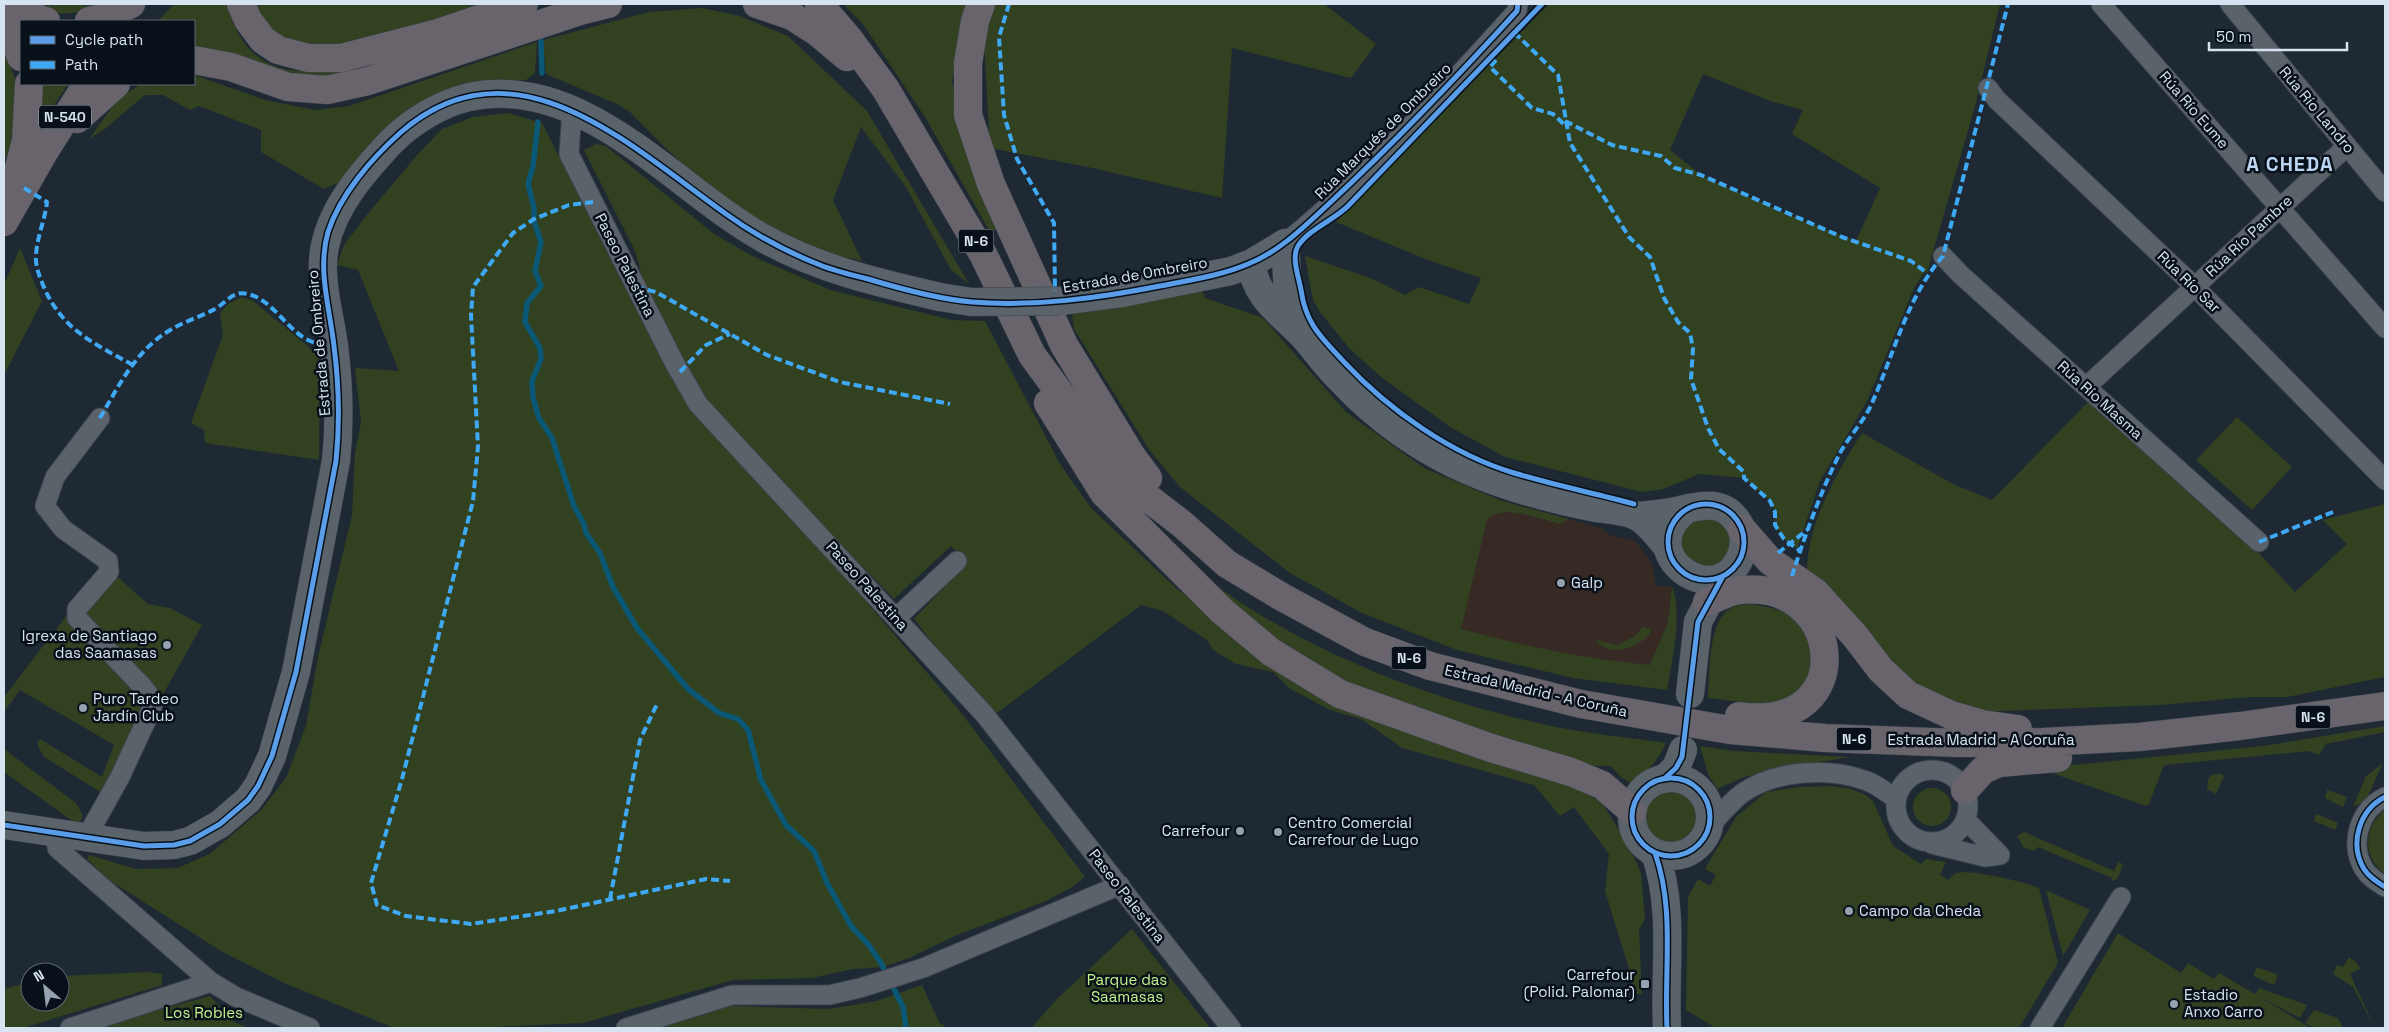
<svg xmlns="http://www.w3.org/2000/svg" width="2389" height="1032" viewBox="0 0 2389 1032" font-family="'Space Grotesk',sans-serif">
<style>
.commercial{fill:#372a24}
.green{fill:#324221;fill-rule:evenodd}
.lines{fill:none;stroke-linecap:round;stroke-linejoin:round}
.stream{stroke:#0a5876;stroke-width:5.5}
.street-casing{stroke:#3b444e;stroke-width:21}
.secondary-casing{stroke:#3b444e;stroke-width:29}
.highway-casing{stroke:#3b444e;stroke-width:29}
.street{stroke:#5a626a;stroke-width:19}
.secondary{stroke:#5a626a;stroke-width:28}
.highway{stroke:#69646b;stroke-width:28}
.secondary-bridge-casing{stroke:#3b444e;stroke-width:29;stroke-linecap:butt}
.secondary-bridge{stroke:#5a626a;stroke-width:28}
.quiet{stroke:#3fa9f5;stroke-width:4;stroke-dasharray:8 4;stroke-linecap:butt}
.cycleway-casing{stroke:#08111a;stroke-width:8}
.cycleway{stroke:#5a9eea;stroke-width:5}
.poi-dot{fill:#96a2af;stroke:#08111a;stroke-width:2}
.labels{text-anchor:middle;stroke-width:5;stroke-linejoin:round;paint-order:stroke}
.shield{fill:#08111a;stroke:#99a4b0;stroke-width:1}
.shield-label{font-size:14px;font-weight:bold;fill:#d7e3f1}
.street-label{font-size:15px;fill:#d7e3f1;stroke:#08111a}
.poi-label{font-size:15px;fill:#d7e3f1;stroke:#08111a;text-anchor:start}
.park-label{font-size:15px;fill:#c6f48d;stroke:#08111a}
.district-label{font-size:20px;font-weight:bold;letter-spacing:1px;fill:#bcd5f0;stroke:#08111a}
</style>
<rect width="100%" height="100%" fill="#1e2934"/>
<!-- commercial -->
<path class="commercial" d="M1502,501l99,27 9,7 25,6 17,22 4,23h16l-4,36 -18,43 -48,-4 -91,-18 -50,-14 11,-104z"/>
<!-- green -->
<path class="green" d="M28,4h77c-23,10 -56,15 -77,0z
M174,4h53c25,97 109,66 180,46 39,-12 78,-23 118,-34l28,-12h28l-254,78 -133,-32v-29h-36z
M251,4h236l-153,46 -54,-11z
M843,4h128l-9,24 -10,53 14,66 31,82 -7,3 -65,-115 -62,-93z
M995,4h329l52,40 -25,34 -119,-30 -10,150 -134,-31 -98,-19 -6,-108z
M1549,4h451l-25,102 -48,167 -3,-1 -10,16 -47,113 -47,80 -23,68 -13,-10 -9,-14v-13l-5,-11 -26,-23 -45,-4 -36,15 -21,3 -137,-35 -55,-30 -70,-51 -30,-27 -30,-37 -7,-12 -8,-44 68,23 32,16 14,-8 50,17 12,-26 -53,-18 -92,-38zM1703,74l70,28 30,8 -11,24 88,54 -24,53 -76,-30 -79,-36 -31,-25z
M702,8l38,8 48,20 79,75 102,173 -18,-14 -45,-83 -45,-60 -28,73 29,61c-15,-4 -33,-6 -48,-11 -74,-29 -130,-82 -184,-138l-11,-7 -73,-31 -3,-34 106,-28z
M537,42l-2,31 -9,7h-38l-30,5 -23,10 -98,95v-7l-13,6 -63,-37v-22l-62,-24 -9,4 -27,-15h-18l-40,34 -16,10 29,-40 23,-15h53v-9l71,25 50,10 34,-4z
M4,51l14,35 -7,58 -7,19z
M37,84h31l-26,39 -2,-3z
M508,113l34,10 127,250 21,35 124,133 145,169 126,167 -13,10 -26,14 -89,34 -48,23 -26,9 -30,2 -41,9 -79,2 -150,43 -112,5h-77l-110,-45 -63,-32 -112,-71 -22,-21 2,-4 47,14 42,-1 33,-15 51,-44 24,-31 20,-52 12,-69 34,-142 3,-62 6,-31 -6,-54 44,3 -41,-101 -21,-5 7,-20 22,-29 52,-62 24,-25 31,-12z
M596,144l10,2 108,88 38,22 78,34 122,30 33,1 75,143 31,44 86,81 26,18 42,37 336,141 -1,5 19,11 7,8 24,39 11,25 4,46 -6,11 3,64h-10l-1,-19 -26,-84 4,-37 -35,-47 -14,9 -26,-31 -132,-37 -41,-29 -31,-9 -41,-22 -16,-16 -37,-8 -23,-14 -6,-10 -44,-29 -22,-6 -144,108 -45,-45 -38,-49 53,-56 -16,-17 -57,53 -152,-157 -55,-68 -39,-76 -13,-47 -51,-101z
M20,248l22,53 -38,74v-90z
M1202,290l3,8 58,20 83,94 78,56 78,33 67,18 -9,5c-19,-5 -60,-21 -73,-4l-26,109c62,17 124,30 189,36l18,-43 4,-36c11,27 0,76 -5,104l-94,-12 -116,-28 -95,-37 -72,-40 -110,-86 -30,-36 -76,-122 -2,-16z
M242,297l11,4 63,52 4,10 -1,97 -114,-17 -1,-13 -13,-7 32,-88 -3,-22 8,-9z
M2089,401l85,79 83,71 38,41 52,-48 -24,-24 62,-16v173l-98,20h-37l-90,8 -186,7 -73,-34 -76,-94 -18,-15c2,-49 29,-95 55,-136l91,51 39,16z
M2237,417l55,50 -40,43 -56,-50z
M1697,513l35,12 -1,32 -24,13 -24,-12 -4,-27z
M1154,533c31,25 61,54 95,75 91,56 190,93 293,116 41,9 83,13 124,19 -6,15 -21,32 -35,40l-9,-5 -11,-12h-16l-135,-37 -85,-33 -67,-32 -35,-23z
M113,573l35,31 22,4 32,17 -40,71 -12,-8 -65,-64 -3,-16z
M1751,604c45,8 45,11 64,50 -3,10 -5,25 -11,33 -18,24 -70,14 -96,11 2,-24 -1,-84 28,-92 5,-1 10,-1 15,-2z
M70,611l76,92 -41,92 -62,-39 -6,-13 3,-4 62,38 12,-32 -94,-55 -16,22v-15z
M1643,627l7,2 1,3c-10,15 -42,27 -55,8l21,5 18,-9z
M2385,726v6l-59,12 -7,11 -11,-4 -144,14 -15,39 -3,2 -94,-33 2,-6 209,-21z
M1700,746l34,5 115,6 -87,15 -20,6 -25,11 -9,-15z
M4,749l72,54 7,13 -5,9 -74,-53z
M2383,763l-17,37 -13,7 13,-31z
M2221,774l3,2 -8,18 -9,-5 1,-9 3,-5z
M1832,786l19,3 13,5 9,7 20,45 28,18 5,-5 20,3 -6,13 8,5c2,-2 6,-6 9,-7 13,-4 69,9 82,15l19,75 -39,65h-303l-30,-18 2,-113 10,-18 12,7 6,-11 -11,-6 31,-52 30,-25 33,-5z
M1913 807a19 19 0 1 1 38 0a19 19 0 1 1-38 0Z
M1645 817a27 27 0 1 1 54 0a27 27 0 1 1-54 0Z
M2327,790l20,7 -4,10 -18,-9z
M2385,810v64c-23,-17 -22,-47 0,-64z
M2316,814l22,9 -3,7 -21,-9z
M2024,832l90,39 4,-9 5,2 -5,14 -7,4 1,-4 -74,-31 -4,4 -10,-3 -7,-12z
M2046,890l44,20 -27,46z
M1132,929l78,99h-179l27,-30z
M2118,933l63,40 7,-10 26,16 5,-6 36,21 4,-6 48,17 -7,13 -42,-22 53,32h-249z
M2349,957l8,6 3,6 -10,5 25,54 -22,-41 -20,-13 4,-9 6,2z
M2257,967l21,8 -4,10 -21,-9z
M148,972l14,2v11l-139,43h-19v-39l26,-7v20h30v-26z
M922,985l17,37 8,6h-286l70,-22 97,3 49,-8z
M210,996l24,26 15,6h-156z
M2314,1010l24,8 5,10h-28l-10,-5z"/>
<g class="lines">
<!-- stream -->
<path class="stream" d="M541,41l1,32
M538,122l-5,44 -5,18 6,24v13l7,21 -6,29 6,15 -14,17 -2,19 15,26 1,11 -9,22 1,17 6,20 13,20 22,68 10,18 2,9 14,20 13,34 24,41 51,61 31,24 19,6 10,11 13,50 25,45 28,26 13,32 24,43 17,18 13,19 22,44 3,21"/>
<!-- street casing -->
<g class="street-casing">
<path id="street" d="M2101,4l284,324
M2230,4l155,188
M1988,88l9,12 197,186 191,194
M572,110l-3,44 105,208 24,42 287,311 246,313
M1285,243c82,-66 161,-154 232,-232l1,-7
M1943,256l18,19 298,267
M2086,387l260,-240
M896,618l61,-57
M1896 806a36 36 0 1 1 72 0a36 36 0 1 1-72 0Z
M2385,797c-26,13 -36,47 -21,72 5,8 13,13 21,18
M1966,820l34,35
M1709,827c11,-12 22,-26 35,-35 32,-22 87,-25 123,-11 11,4 20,12 29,18
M56,834l1,14 154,134 25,15 74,31
M86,838l34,-61 32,-69v-9l-9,-12 -66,-69v-9l32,-37 -1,-11 -45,-32 -18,-23 10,-29 45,-59
M1932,844l53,13 15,-2
M70,1028l141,-46
M626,1028l106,-33h97l31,-7 63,-20 197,-83
M2040,1028l81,-131"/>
</g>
<!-- secondary casing -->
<g class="secondary-casing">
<path id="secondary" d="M1285,243l3,50 14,41
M1252,263c2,35 31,51 53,75 12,14 23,30 37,43 35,38 82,71 130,91 38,16 79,27 119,35 14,3 33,3 45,9 12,6 24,22 32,32
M1060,301l62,-8 109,-22 21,-8 33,-20
M1636,516c12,-1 23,-2 35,-4 25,-5 52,-16 68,12 5,8 6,19 3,29 -21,63 -116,1 -54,-45
M1690,694l8,-72 21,-40
M1632 817a39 39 0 1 1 78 0a39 39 0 1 1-78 0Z
M1664,779l12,-11 7,-18
M4,825l140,21 30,-1 16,-4 30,-17 28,-24 10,-14 14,-30 24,-84 40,-211c4,-38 3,-76 -2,-115 -4,-32 -16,-67 -9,-100 8,-40 38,-74 66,-104 21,-21 49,-38 78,-45 114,-24 205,91 294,141 55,31 116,45 177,59
M1655,853c20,56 9,117 12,175"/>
</g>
<!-- highway casing -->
<g class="highway-casing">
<path id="highway" d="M17,4l23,16 6,1
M241,4l7,16 15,20 15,10 30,8h33l97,-25 86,-29
M757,4l35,12 25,16 30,25
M819,4l30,35 36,49 98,166 49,101 66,90 45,49 39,30 45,40 55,33 83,45 65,24 151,38 149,26 95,8 133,5 85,-1 96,-5 101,-11 145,-20
M981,4l-6,17 -7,42v52l23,69 73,161 67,110 17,23
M89,21l16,-4 26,-13
M4,25l11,15 6,17
M194,60l37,7 57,20 39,3 41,-9 212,-70 28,-7
M77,119l39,-35
M14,186l12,-45 3,-57
M4,222l40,-70 43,-68
M1048,403l56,90 118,118 49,41 69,42 151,54 80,24 31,13 30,26
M1742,529l28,32 45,31 40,44 26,34 27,25 43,20 31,9 36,5
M1707,602c9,-3 19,-10 28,-11 108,-18 129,142 4,125
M1965,790l18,-20 16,-7 59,-5"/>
</g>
<!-- street -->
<use href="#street" class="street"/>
<!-- secondary -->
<use href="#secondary" class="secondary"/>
<!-- highway -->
<use href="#highway" class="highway"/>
<!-- secondary-bridge casing -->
<g class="secondary-bridge-casing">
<path id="secondary-bridge" d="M940,297l31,5 89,-1"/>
</g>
<!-- secondary-bridge -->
<use href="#secondary-bridge" class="secondary-bridge"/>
<!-- quiet -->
<path class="quiet" d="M1009,4l-10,33 5,78 13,44 37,64 1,68
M1513,35l5,1 40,39 12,68 59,94 21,20 14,41 14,24 12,11 3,16 -2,30 17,49 11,21 25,23v6l26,23 5,11v13l9,14 16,12
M1496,60l-6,7 42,41 21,6 13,12
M1565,121l47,24 49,11 14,12 26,7 141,62 69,24 16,12
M24,188l23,14c-2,18 -10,35 -11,53 -1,10 3,20 7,30 18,44 50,58 90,80
M593,202l-24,3 -35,14 -21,14 -40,54 -2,28 7,132 -5,54 -71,278 -31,104 6,22 29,11 65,8 85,-13 150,-32 24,2
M636,287l20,5 111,63 73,27 110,22
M680,372l26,-27 24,-11
M100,418c18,-31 35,-66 67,-86 15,-10 33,-15 48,-23 12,-7 18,-19 33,-15 25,6 38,35 60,46 7,4 18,4 26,6
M2259,542l74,-30
M1778,553l29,-23
M1792,576c12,-38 29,-85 47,-121 9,-18 25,-33 33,-52 22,-49 35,-106 71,-147l65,-252
M610,899l30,-159 18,-38"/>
<!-- cycleway casing -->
<g class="cycleway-casing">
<path id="cycleway" d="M1542,4l-194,202c-14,14 -39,23 -50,40 -7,11 1,32 3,44 5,35 21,48 44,73 44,47 106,91 169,110 39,12 80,20 120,31
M1668 542a38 38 0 1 1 76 0a38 38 0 1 1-76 0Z
M1632 817a39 39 0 1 1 78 0a39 39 0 1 1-78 0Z
M1664,779l12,-11 6,-11 16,-135 25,-46
M2385,797c-26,13 -36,47 -21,72 5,8 13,13 21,18
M4,825l140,21 30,-1 16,-4 30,-17 28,-24 10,-14 14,-30 24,-84 40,-211c4,-38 3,-76 -2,-115 -4,-37 -17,-76 -6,-114 12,-37 43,-73 72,-99 115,-101 232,15 326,81 29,21 61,38 94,51 15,6 32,10 48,14 33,10 69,20 104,23 63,5 127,-4 188,-16 30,-6 60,-10 88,-22 33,-13 59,-40 85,-64 64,-60 125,-124 184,-189l1,-7
M1655,853c20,56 9,117 12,175"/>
</g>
<!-- cycleway -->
<use href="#cycleway" class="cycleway"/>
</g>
<!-- markers -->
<g class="poi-dot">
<circle cx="1561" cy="583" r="5"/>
<circle cx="167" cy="645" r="5"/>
<circle cx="83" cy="708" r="5"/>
<circle cx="1240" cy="831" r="5"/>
<circle cx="1278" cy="832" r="5"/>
<circle cx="1849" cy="911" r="5"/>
<rect x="1640" y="979" width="10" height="10" rx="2.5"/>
<circle cx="2174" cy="1004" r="5"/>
</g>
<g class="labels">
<!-- shield labels -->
<g class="shield">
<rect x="39" y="105.5" width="52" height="23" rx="4"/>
<rect x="958.5" y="229.5" width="35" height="23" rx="4"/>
<rect x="1391.5" y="646.5" width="35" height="23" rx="4"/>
<rect x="2295.5" y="705.5" width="35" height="23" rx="4"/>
<rect x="1836.5" y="727.5" width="35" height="23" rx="4"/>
</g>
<g class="shield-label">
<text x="65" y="122">N-540</text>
<text x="976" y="246">N-6</text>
<text x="1409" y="663">N-6</text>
<text x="2313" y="722">N-6</text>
<text x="1854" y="744">N-6</text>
</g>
<!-- street labels -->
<g class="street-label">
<text transform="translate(2194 110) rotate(49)" y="5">Rúa Río Eume</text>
<text transform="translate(2317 110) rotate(50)" y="5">Rúa Río Landro</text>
<text transform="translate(1383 131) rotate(-45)" y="5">Rúa Marqués de Ombreiro</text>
<text transform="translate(2249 236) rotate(-43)" y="5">Rúa Río Pambre</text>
<text transform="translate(625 265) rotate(63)" y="5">Paseo Palestina</text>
<text transform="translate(1135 275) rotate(-10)" y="5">Estrada de Ombreiro</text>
<text transform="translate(2189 282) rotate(44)" y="5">Rúa Río Sar</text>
<text transform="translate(319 343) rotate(-95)" y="5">Estrada de Ombreiro</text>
<text transform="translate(2100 400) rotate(42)" y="5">Rúa Río Masma</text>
<text transform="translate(867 586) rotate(48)" y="5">Paseo Palestina</text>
<text transform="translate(1536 691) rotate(13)" y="5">Estrada Madrid - A Coruña</text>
<text x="1981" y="745">Estrada Madrid - A Coruña</text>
<text transform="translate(1127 896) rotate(52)" y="5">Paseo Palestina</text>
</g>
<!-- poi labels -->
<g class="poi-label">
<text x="1571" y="588">Galp</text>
<text x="157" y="641" text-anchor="end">Igrexa de Santiago<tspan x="157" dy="17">das Saamasas</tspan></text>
<text x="93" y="704">Puro Tardeo<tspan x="93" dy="17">Jardín Club</tspan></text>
<text x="1288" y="828">Centro Comercial<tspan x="1288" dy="17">Carrefour de Lugo</tspan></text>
<text x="1230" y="836" text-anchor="end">Carrefour</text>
<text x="1859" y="916">Campo da Cheda</text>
<text x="1635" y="980" text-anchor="end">Carrefour<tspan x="1635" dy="17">(Polid. Palomar)</tspan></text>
<text x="2184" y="1000">Estadio<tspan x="2184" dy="17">Anxo Carro</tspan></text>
</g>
<!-- park labels -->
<g class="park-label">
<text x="1127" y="985">Parque das<tspan x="1127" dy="17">Saamasas</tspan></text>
<text x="204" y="1018">Los Robles</text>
</g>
<!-- district labels -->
<g class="district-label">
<text x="2290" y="171">A CHEDA</text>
</g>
</g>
<!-- border -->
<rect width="2389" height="1032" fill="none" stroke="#d7e3f1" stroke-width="10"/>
<!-- legend -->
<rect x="20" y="20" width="175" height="65" fill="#08111a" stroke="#5b6570"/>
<rect x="30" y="36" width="25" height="8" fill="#5a9eea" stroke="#5b6570"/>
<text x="65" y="45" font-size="15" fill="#d7e3f1">Cycle path</text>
<rect x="30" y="61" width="25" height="8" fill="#3fa9f5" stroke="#5b6570"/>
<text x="65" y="70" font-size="15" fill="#d7e3f1">Path</text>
<!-- north arrow -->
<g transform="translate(45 987) rotate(332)"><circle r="24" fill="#08111a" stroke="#5b6570"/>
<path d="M0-4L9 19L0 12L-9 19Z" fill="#96a2af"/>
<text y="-8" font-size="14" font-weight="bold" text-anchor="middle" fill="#d7e3f1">N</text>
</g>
<!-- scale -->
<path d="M2209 42v8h138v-8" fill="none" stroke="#d7e3f1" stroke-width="2.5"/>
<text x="2216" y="42" font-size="15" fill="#d7e3f1" stroke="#08111a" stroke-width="4" paint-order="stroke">50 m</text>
</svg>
